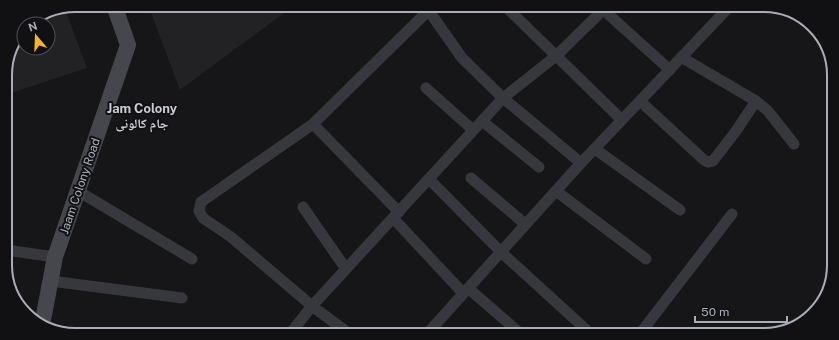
<svg xmlns="http://www.w3.org/2000/svg" width="839" height="340" viewBox="0 0 839 340" font-family="'Public Sans','Noto Naskh Arabic',sans-serif">
<style>
.built{fill:#222225}
.lines{fill:none;stroke-linecap:round;stroke-linejoin:round}
.street{stroke:#37383d;stroke-width:11}
.secondary{stroke:#45474d;stroke-width:16}
.labels{text-anchor:middle;stroke-width:4;stroke-linejoin:round;paint-order:stroke}
.street-label{font-size:12px;fill:#a8adb8;stroke:#111113}
.neighbourhood-label{font-size:13px;font-weight:bold;fill:#c9ccd4;stroke:#111113}
.rim{fill:none;stroke:#a8adb8;stroke-width:2}
</style>
<rect width="100%" height="100%" fill="#161618"/>
<!-- built -->
<path class="built" d="M148,5h147l-115,85z
M65,9l22,59 -82,27v-25l7,-26 12,-15v19h24v-24h-20z"/>
<g class="lines">
<!-- street -->
<path class="street" d="M504,5l118,115
M598,5l72,65
M429,11l33,47 41,40 78,65
M681,57l75,44 12,10 26,33
M426,88l47,42
M640,101l64,59 4,2 5,-1 23,-30 20,-30
M482,121l57,46
M313,124l86,88
M595,149l85,61
M471,178l54,46
M429,179l72,73 91,83
M78,191l114,68
M556,191l90,68
M303,207l43,62
M393,218l70,75
M6,250l49,7
M51,281l131,17
M468,288l54,47
M289,335l23,-29 191,-208 53,-42 52,-51
M351,335l-39,-29 -81,-69 -28,-19 -4,-7 2,-9 112,-78 121,-119
M426,335l155,-172 150,-158
M639,335l93,-121"/>
<!-- secondary -->
<path class="secondary" d="M42,325l13,-68 73,-212 -14,-40"/>
</g>
<g class="labels">
<!-- street labels -->
<g class="street-label">
<text transform="translate(80 186) rotate(-71)" y="4">Jaam Colony Road</text>
</g>
<!-- neighbourhood labels -->
<g class="neighbourhood-label">
<text x="142" y="113">Jam Colony<tspan x="142" dy="15">جام کالونی</tspan></text>
</g>
</g>
<!-- crop -->
<path d="M0 0H839V340H0ZM75 12H764A63 63 0 0 1 827 75V265A63 63 0 0 1 764 328H75A63 63 0 0 1 12 265V75A63 63 0 0 1 75 12Z" fill="#111113" fill-rule="evenodd"/>
<path class="rim" d="M75 12H764A63 63 0 0 1 827 75V265A63 63 0 0 1 764 328H75A63 63 0 0 1 12 265V75A63 63 0 0 1 75 12Z"/>
<!-- north arrow -->
<g transform="translate(36 36) rotate(341)"><circle r="19" fill="#111113" stroke="#4d4f55"/>
<path d="M0-3L7 15L0 10L-7 15Z" fill="#f2b134"/>
<text y="-6" font-size="11" font-weight="bold" text-anchor="middle" fill="#a8adb8">N</text>
</g>
<!-- scale -->
<path d="M695 316v6h92v-6" fill="none" stroke="#a8adb8" stroke-width="2"/>
<text x="701" y="316" font-size="12" fill="#a8adb8" stroke="#111113" stroke-width="3" paint-order="stroke">50 m</text>
</svg>
